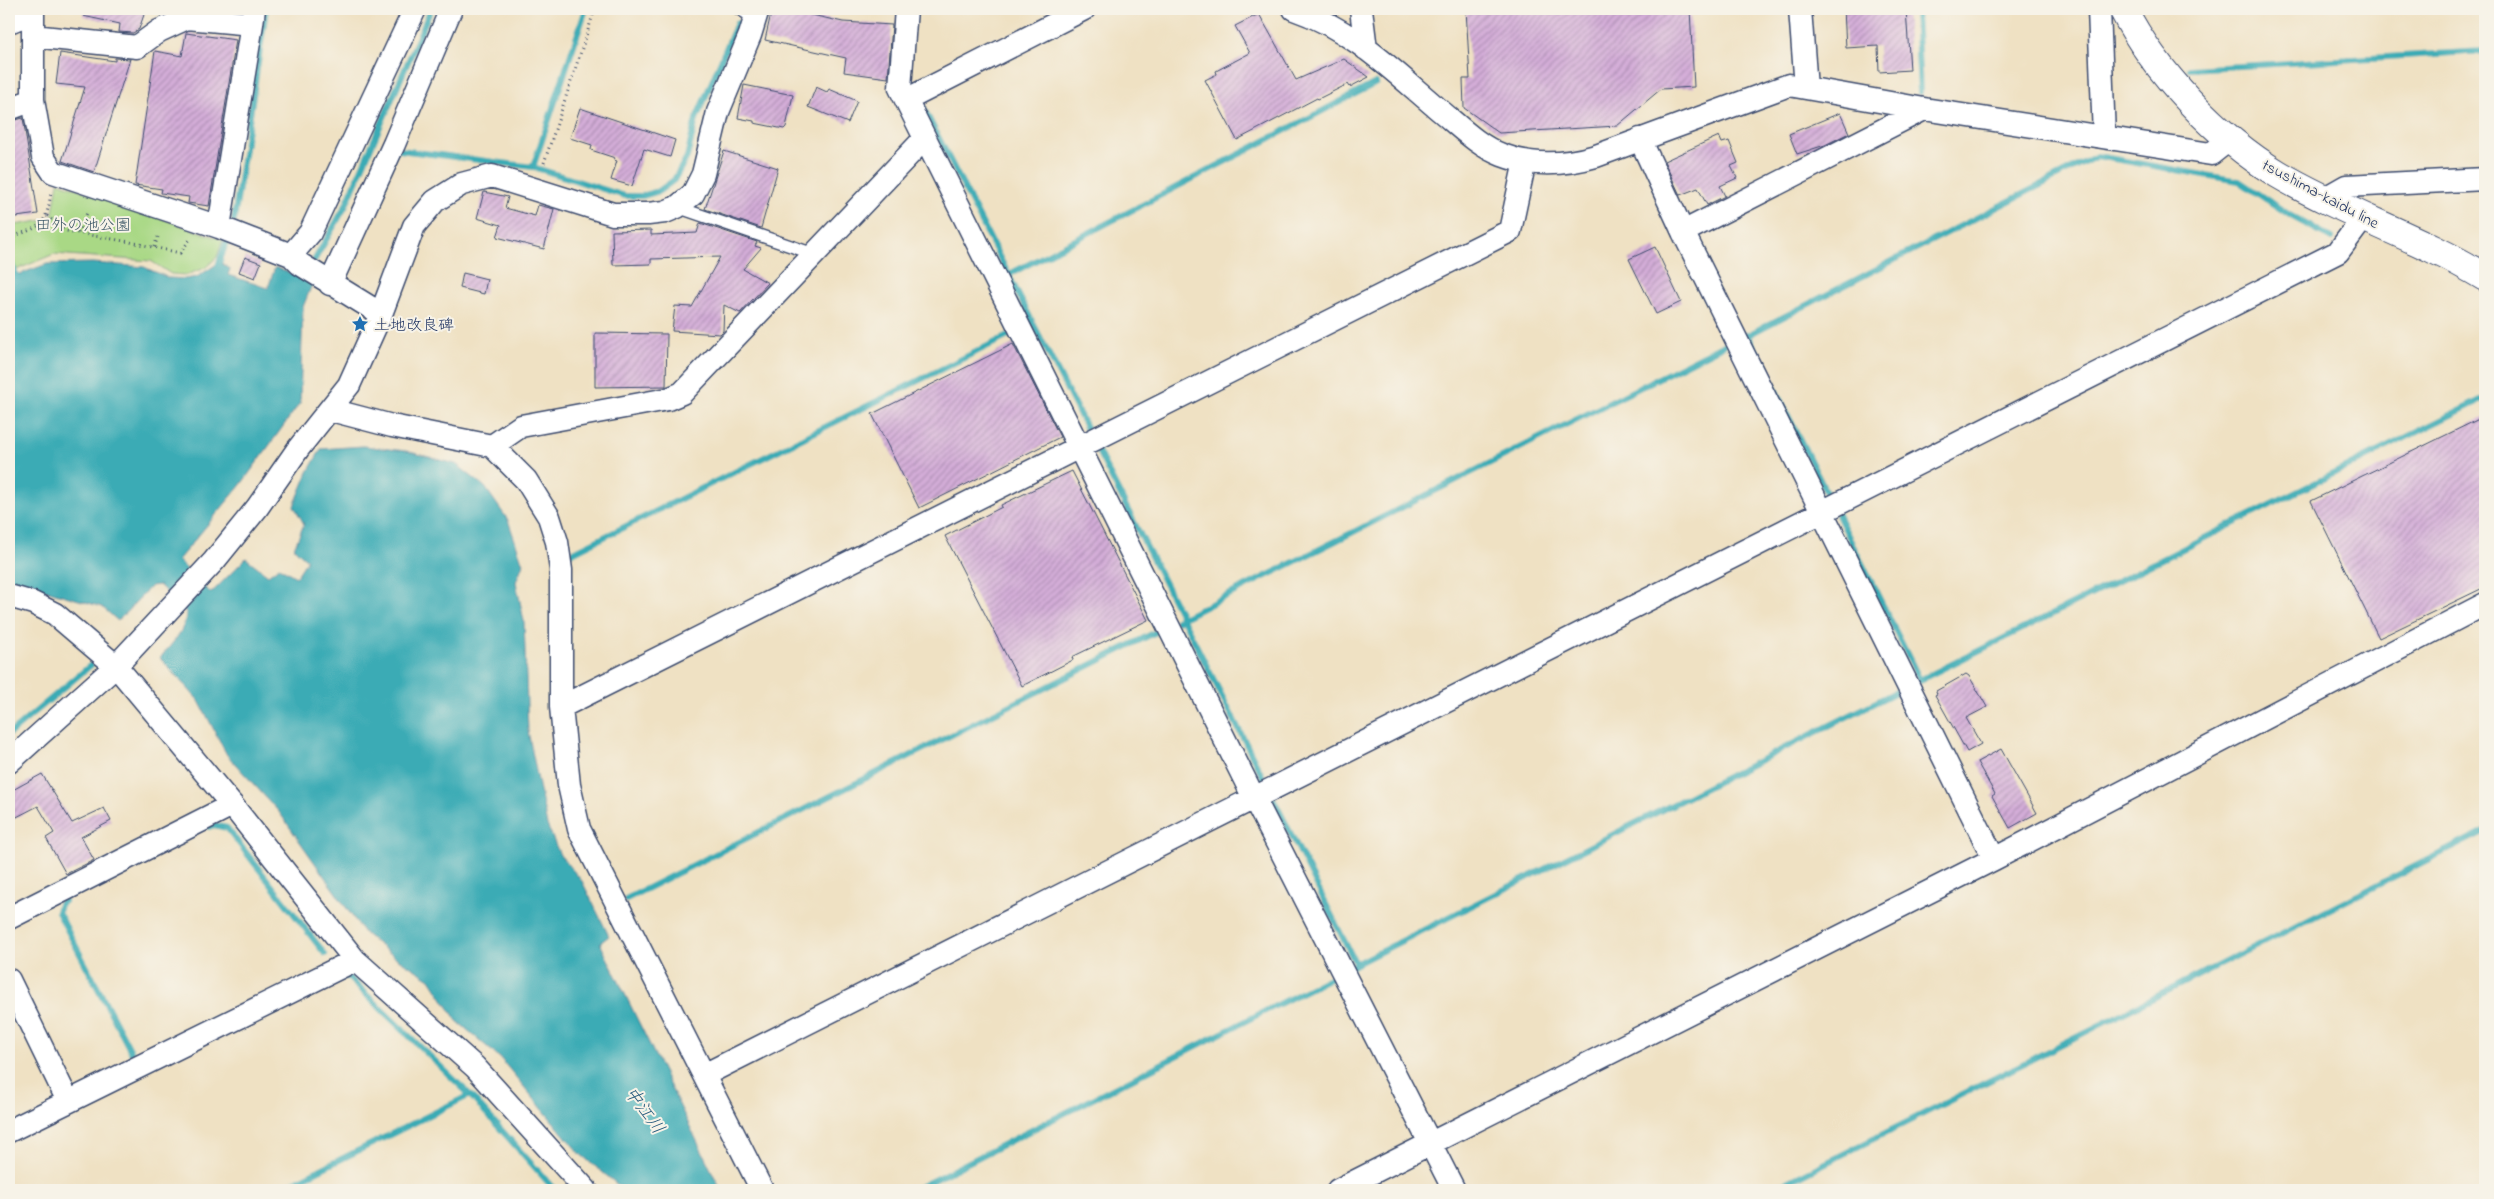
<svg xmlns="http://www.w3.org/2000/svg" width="2494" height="1199" viewBox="0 0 2494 1199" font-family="'Indie Flower','Klee One',sans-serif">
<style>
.park{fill:#a9d885;stroke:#628472}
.water{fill:#3aabb5;stroke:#2a6d8a}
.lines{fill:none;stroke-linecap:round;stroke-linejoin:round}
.stream{stroke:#3aabb5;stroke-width:6}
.building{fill:url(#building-hatch)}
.lane-casing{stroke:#3b4a6d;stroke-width:14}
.street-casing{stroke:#3b4a6d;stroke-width:25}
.secondary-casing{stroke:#3b4a6d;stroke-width:30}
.path{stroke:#3b4a6d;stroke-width:3;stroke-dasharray:1 4;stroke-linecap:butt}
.lane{stroke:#fff;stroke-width:11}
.street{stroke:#fff;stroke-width:22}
.secondary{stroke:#fff;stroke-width:28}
.labels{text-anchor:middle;stroke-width:4;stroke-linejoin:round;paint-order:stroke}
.street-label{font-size:16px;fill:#1b2f5e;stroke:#f7f3e8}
.park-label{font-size:16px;fill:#3e5968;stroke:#f7f3e8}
.poi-label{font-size:16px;fill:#1b2f5e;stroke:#f7f3e8;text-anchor:start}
.water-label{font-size:18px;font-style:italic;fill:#265a7c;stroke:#f7f3e8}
</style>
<defs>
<pattern id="building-hatch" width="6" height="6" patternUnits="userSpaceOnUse" patternTransform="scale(1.25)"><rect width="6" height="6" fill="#d4add8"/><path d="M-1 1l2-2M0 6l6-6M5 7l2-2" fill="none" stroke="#ab8db2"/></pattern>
</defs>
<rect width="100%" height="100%" fill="#f7f3e8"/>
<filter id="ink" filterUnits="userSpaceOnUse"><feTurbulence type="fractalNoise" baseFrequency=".02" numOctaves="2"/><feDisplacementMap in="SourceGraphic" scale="10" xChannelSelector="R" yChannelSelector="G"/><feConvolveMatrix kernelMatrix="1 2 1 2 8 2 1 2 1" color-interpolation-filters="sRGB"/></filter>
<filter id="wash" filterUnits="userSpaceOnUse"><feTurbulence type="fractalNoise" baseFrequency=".0096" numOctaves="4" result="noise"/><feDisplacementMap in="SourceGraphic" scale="20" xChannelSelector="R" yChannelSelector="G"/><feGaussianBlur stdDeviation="1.12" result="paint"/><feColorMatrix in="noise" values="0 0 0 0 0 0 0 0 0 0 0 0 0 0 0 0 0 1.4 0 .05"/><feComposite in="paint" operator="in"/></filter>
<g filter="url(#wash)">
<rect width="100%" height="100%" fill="#efe1c3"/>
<!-- park -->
<path class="park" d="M58,182l165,58 -6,17 -12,11 -19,7 -15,-1 -20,-13 -97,-7 -45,19v-47l43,-7z"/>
<!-- water -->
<path class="water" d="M220,262l10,7 -2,6 40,13 7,-21 38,15 -10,25 -3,96 -60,83 -62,74 33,33 35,-35 22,17 11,-8 17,10 11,-17 -13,-12 10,-24 -10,-18 14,-34 13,-23 42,-3 43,5 50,13 29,23 23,33 15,44 -7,18 8,39 4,110 19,94 13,30 22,26 27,55 -9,7 121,247h-97l-45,-37 -79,-95 -43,-37 -27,-42 -35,-22 -31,-24 -85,-121 -52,-57 -28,-54 -39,-43c11,-14 26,-27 26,-46l-27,-27 -8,1 -33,35 -16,-14 -93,-28v-301l38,-14 46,-1 51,4 25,11 17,1 11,-2z"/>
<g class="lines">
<!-- stream -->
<path class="stream" d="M1916,9l4,83
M2190,69l295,-18
M921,103l168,330
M400,150l133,17 92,29h17l17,-5 15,-11 13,-23 9,-38 41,-96
M533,167l53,-158
M234,220l32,-211
M9,258l10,24
M311,266l34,-59 86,-198
M217,269l9,-26
M1008,275l368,-192
M1748,335l81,163
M1742,336l6,-1 349,-179 142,25 52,35 41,22
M1097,449l169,334
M1837,513l83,167
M572,553l442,-220
M1177,621l547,-276
M1916,682l569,-284
M9,734l82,-69
M1273,798l83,166
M209,827l5,-2 13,3 98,126
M626,899l534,-269
M64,901l-4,3 -2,8 78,149
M1350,967l546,-275
M347,976l123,119 85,95
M279,1190l191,-95
M914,1190l420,-214
M1772,1190l713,-359"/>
</g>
<g id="blocks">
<!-- building -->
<path class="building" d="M84,9h62l-7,20 -6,4 -14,-1 1,-8 -37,-8z
M772,9h13l58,13 49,3 -4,53 -44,-6 2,-14 -81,-18z
M1466,9h224l4,78 -33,2 -44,37 -118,7 -35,-25 -1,-29h7z
M1844,9h62l4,61 -31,2 -1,-26 -32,2z
M1259,14l37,66 48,-21 25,18 -19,10 -2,-3 -30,15 -1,-1 -80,42 -32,-60 12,-6 -1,-3 34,-18 -15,-27z
M186,33l50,7 -27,166 -21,-3 1,-6 -28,-4 1,-4 -27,-4 20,-134 27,5z
M60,53l55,8v-3l15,1 -36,113 -32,-11 23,-74 -29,-3z
M744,85l49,10 -7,32 -2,2 -30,-6v-2l-16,-3z
M816,87l11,5 2,-3 28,12 -9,22 -40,-16z
M580,108l95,32 -5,17 -26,-8 -12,37 -21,-6 6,-19 -3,-1 1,-2 -24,-8 1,-5 -22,-7z
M1840,113l9,20 -24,12 -28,9 -8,-20z
M23,118l15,96 -29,4v-96z
M1719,136l3,7 7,-2 9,22 -7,3 6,12 -17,8 5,10 -18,9 -9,-17 -18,7 -16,-34z
M724,151l54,17 -17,60 -56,-19z
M484,192l24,5 -3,11 30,8 3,-11 16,4 -10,40 -47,-12 4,-12 -24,-7z
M700,223l57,19 -2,4 6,2 -18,21 25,14 -28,30 -16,-8 -1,26 -3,3 -48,-3 3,-25 17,1 28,-50 -69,2v5l-38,1 -1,-34 39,-1v5l46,-2z
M1655,247l26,55 -25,12 -27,-55z
M245,257l16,6 -6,15 -16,-6z
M463,273l24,6 -3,15 -24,-6z
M595,333l72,1 -1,52 -71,1z
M1013,344l47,93 -141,71 -47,-94z
M2485,416v171l-106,51 -68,-137z
M1072,471l76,149 -76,37 1,3 -51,26 -77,-150 57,-29 -1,-2z
M1966,674l3,2 18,31 -21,11 15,26 -14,8 -32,-57 2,-1 -1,-3z
M2001,749l36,64 -27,15 -18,-32 3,-2 -18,-32z
M42,774l30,49 32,-15 7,13 -30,16 13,23 -28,14 -20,-36 8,-5 -16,-27 -29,15v-29z"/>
</g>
</g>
<g filter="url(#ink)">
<use href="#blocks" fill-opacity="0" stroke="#3b4a6d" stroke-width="1"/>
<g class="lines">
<!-- lane casing -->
<g class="lane-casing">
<path id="lane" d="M739,9l17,10
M677,207l137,47"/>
</g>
<!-- street casing -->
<g class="street-casing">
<path id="street" d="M906,9l-6,79 354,710 200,392
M1294,9c59,20 102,65 149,104 19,16 36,33 59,42 31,12 63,10 94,1l193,-71 135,24 287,45 19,-15
M1361,9l5,40
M1800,9l6,79
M2099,9l5,128
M9,22l24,-10v88l-24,9
M33,36l104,11 22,-16 28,-13 65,6 2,-15
M33,100l10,57 10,15 166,55 72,28 9,9 81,50
M906,100l178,-91
M1640,139l43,93 311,627
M2325,198l21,-12 139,-7
M219,227l33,-203
M1683,232l241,-123
M291,255l19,-22 105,-224
M330,284l64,-140 57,-135
M331,410l61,16 100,20 34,34 23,37 8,25 4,28v137l8,78 10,44 183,361
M492,446l29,-20 147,-27 14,-6 242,-254
M9,596l24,7 22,11 61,52 116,139 123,155 120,107 111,123
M561,707l949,-476 15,-70
M9,762l107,-96 98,-105 43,-53 41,-59 51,-64 32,-71 33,-88 21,-25 27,-17 30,-8 121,38h35l17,-2 12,-5 16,-13 10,-20 15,-62 32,-77 8,-26
M9,918l223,-113
M9,980l59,121
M704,1075l1634,-823 26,-35
M9,1131l346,-171
M1338,1190l656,-331 491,-255"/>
</g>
<!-- secondary casing -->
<g class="secondary-casing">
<path id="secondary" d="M2123,9c32,63 94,128 155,165 66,39 141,63 207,103"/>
</g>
<!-- path -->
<path class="path" d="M544,163l51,-154
M47,216l19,15 64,11 50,11 11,-15
M78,233l9,-20
M9,238c32,-12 37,-10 42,-46
M154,247l4,-10"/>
<!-- lane -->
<use href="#lane" class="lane"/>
<!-- street -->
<use href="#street" class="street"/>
<!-- secondary -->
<use href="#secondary" class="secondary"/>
</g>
</g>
<!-- icons -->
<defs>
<g id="sight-bare" transform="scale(1.35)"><path d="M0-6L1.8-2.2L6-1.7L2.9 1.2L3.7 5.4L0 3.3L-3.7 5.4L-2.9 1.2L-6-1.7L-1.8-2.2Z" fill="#1f6fb2" stroke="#f7f3e8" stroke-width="2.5" paint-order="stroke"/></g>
</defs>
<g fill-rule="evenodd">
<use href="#sight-bare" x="360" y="324"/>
</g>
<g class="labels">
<!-- street labels -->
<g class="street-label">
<text transform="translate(2321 193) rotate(28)" y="6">tsushima-kaidu line</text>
</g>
<!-- park labels -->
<g class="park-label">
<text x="83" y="230">田外の池公園</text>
</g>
<!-- poi labels -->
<g class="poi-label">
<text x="374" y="330">土地改良碑</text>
</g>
<!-- water labels -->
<g class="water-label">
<text transform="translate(645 1110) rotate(54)" y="6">中江川</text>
</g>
</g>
<!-- margin -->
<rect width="2494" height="1199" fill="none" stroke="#f7f3e8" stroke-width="30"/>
</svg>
